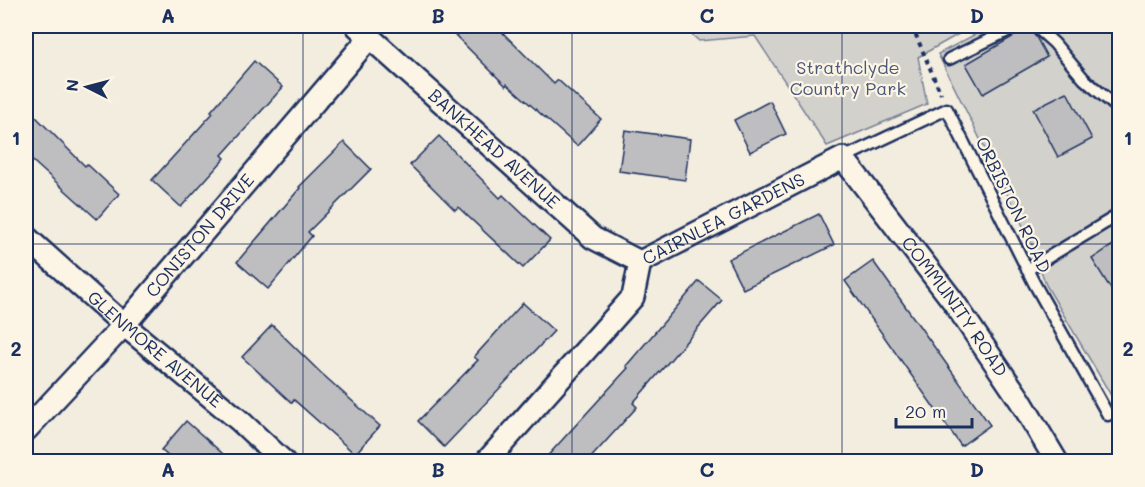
<svg xmlns="http://www.w3.org/2000/svg" width="1145" height="487" viewBox="0 0 1145 487" font-family="Mali,sans-serif">
<style>
.green{fill:#d3d1cc;stroke:#778095;stroke-width:1.5}
.building{fill:#bebec0;stroke:#1b2f5e;stroke-width:1.5}
.lines{fill:none;stroke-linecap:round;stroke-linejoin:round}
.lane-casing{stroke:#1b2f5e;stroke-width:15}
.street-casing{stroke:#1b2f5e;stroke-width:26}
.path{stroke:#1b2f5e;stroke-width:4;stroke-dasharray:4.5 4.5;stroke-linecap:butt}
.lane{stroke:#fcf5e5;stroke-width:10}
.street{stroke:#fcf5e5;stroke-width:21}
.grid{fill:none;stroke:#1b2f5e;stroke-width:1.5;stroke-opacity:0.55}
.labels{text-anchor:middle;stroke-width:4.5;stroke-linejoin:round;paint-order:stroke}
.park-label{font-size:18px;fill:#49587a;stroke:#fcf5e5}
.street-label{font-size:18px;fill:#1b2f5e;stroke:#fcf5e5}
.neatline{fill:none;stroke:#1b2f5e;stroke-width:2}
.grid-label{font-size:20px;text-anchor:middle;font-weight:bold;fill:#1b2f5e}
</style>
<rect width="100%" height="100%" fill="#f3ede0"/>
<filter id="ink" filterUnits="userSpaceOnUse"><feTurbulence type="fractalNoise" baseFrequency=".0167" numOctaves="2"/><feDisplacementMap in="SourceGraphic" scale="12" xChannelSelector="R" yChannelSelector="G"/><feConvolveMatrix kernelMatrix="1 2 1 2 8 2 1 2 1" color-interpolation-filters="sRGB"/></filter>
<g filter="url(#ink)">
<!-- green -->
<path class="green" d="M682,26h291l-55,31 9,47 -100,42 -72,-110 -56,5z
M991,26h128v383l-73,-124 -15,-43 -93,-188z"/>
<!-- building -->
<path class="building" d="M446,26h50l58,58 4,-4 43,39 -24,27 -70,-62 -1,2z
M1028,28l8,9 11,20 -64,37 -17,-30z
M254,61l29,26 -61,68 3,3 -44,49 -29,-27 61,-67 -2,-2z
M1067,92l25,47 -34,18 -25,-48z
M770,101l16,33 -36,18 -16,-32z
M26,107l59,59 2,-2 32,30 -22,25 -71,-64z
M625,130l65,9 -5,41 -66,-9z
M439,136l61,62 3,-3 47,45 -27,28 -65,-61 -3,3 -45,-45z
M344,142l27,27 -63,63 4,4 -44,53 -31,-27 63,-74 -1,-1z
M819,214l15,31 -91,44 -15,-30z
M1119,241v61l-27,-43z
M873,261l117,164 -29,21 -116,-165z
M699,281l23,19 -89,103 4,4 -50,55h-45l86,-94 -2,-2z
M523,303l31,28 -110,116 -26,-26 60,-61 -4,-3z
M272,325l48,47 60,54 -25,28 -61,-54 -2,3 -50,-46z
M186,421l46,41h-57l-14,-12z"/>
<g class="lines">
<!-- lane casing -->
<g class="lane-casing">
<path id="lane" d="M1035,26l19,17 30,36 36,31
M949,59l69,-33
M843,158l104,-49 87,174 74,132
M1027,270l93,-56"/>
</g>
<!-- street casing -->
<g class="street-casing">
<g id="street">
<path id="s1" d="M357,26l236,212 47,24"/>
<path id="s2" d="M26,237l98,88 116,96 44,41"/>
<path id="s3" d="M640,262l203,-104 110,143 67,99 37,62"/>
<path id="s4" d="M26,430l98,-105 246,-288"/>
<path d="M486,462l147,-165 7,-35"/>
</g>
</g>
<!-- path -->
<path class="path" d="M873,26l5,8 26,-8
M912,26l29,68"/>
<!-- lane -->
<use href="#lane" class="lane"/>
<!-- street -->
<use href="#street" class="street"/>
</g>
</g>
<!-- grid -->
<path class="grid" d="M303,26v436M572,26v436M842,26v436M26,244h1094"/>
<g class="labels">
<!-- park labels -->
<g class="park-label">
<text x="848" y="74">Strathclyde<tspan x="848" dy="21">Country Park</tspan></text>
</g>
<!-- street labels -->
<g class="street-label">
<text dy="6" stroke="none"><textPath href="#s1" startOffset="184">BANKHEAD AVENUE</textPath></text>
<text transform="translate(1013 205) rotate(64)" y="6">ORBISTON ROAD</text>
<text dy="6" stroke="none"><textPath href="#s3" startOffset="94">CAIRNLEA GARDENS</textPath></text>
<text dy="6" stroke="none"><textPath href="#s4" startOffset="261">CONISTON DRIVE</textPath></text>
<text dy="6" stroke="none"><textPath href="#s3" startOffset="414">COMMUNITY ROAD</textPath></text>
<text dy="6" stroke="none"><textPath href="#s2" startOffset="171">GLENMORE AVENUE</textPath></text>
</g>
</g>
<!-- margin -->
<rect width="1145" height="487" fill="none" stroke="#fcf5e5" stroke-width="66"/>
<!-- north arrow -->
<g transform="translate(87 87) rotate(276)" stroke="#fcf5e5" stroke-width="4.5" paint-order="stroke">
<path d="M0-4.5L10 22L0 15L-10 22Z" fill="#1b2f5e"/>
<text y="-9" font-size="16" font-weight="bold" text-anchor="middle" fill="#1b2f5e">N</text>
</g>
<!-- scale -->
<path d="M896 418v9h76v-9" fill="none" stroke="#1b2f5e" stroke-width="3"/>
<text x="905" y="418" font-size="18" fill="#1b2f5e" stroke="#fcf5e5" stroke-width="4.5" paint-order="stroke">20 m</text>
<rect x="33" y="33" width="1079" height="421" class="neatline"/>
<g class="grid-label">
<text x="168" y="23">A</text>
<text x="438" y="23">B</text>
<text x="707" y="23">C</text>
<text x="977" y="23">D</text>
<text x="16" y="145">1</text>
<text x="1128" y="145">1</text>
<text x="16" y="356">2</text>
<text x="1128" y="356">2</text>
<text x="168" y="477">A</text>
<text x="438" y="477">B</text>
<text x="707" y="477">C</text>
<text x="977" y="477">D</text>
</g>
</svg>
